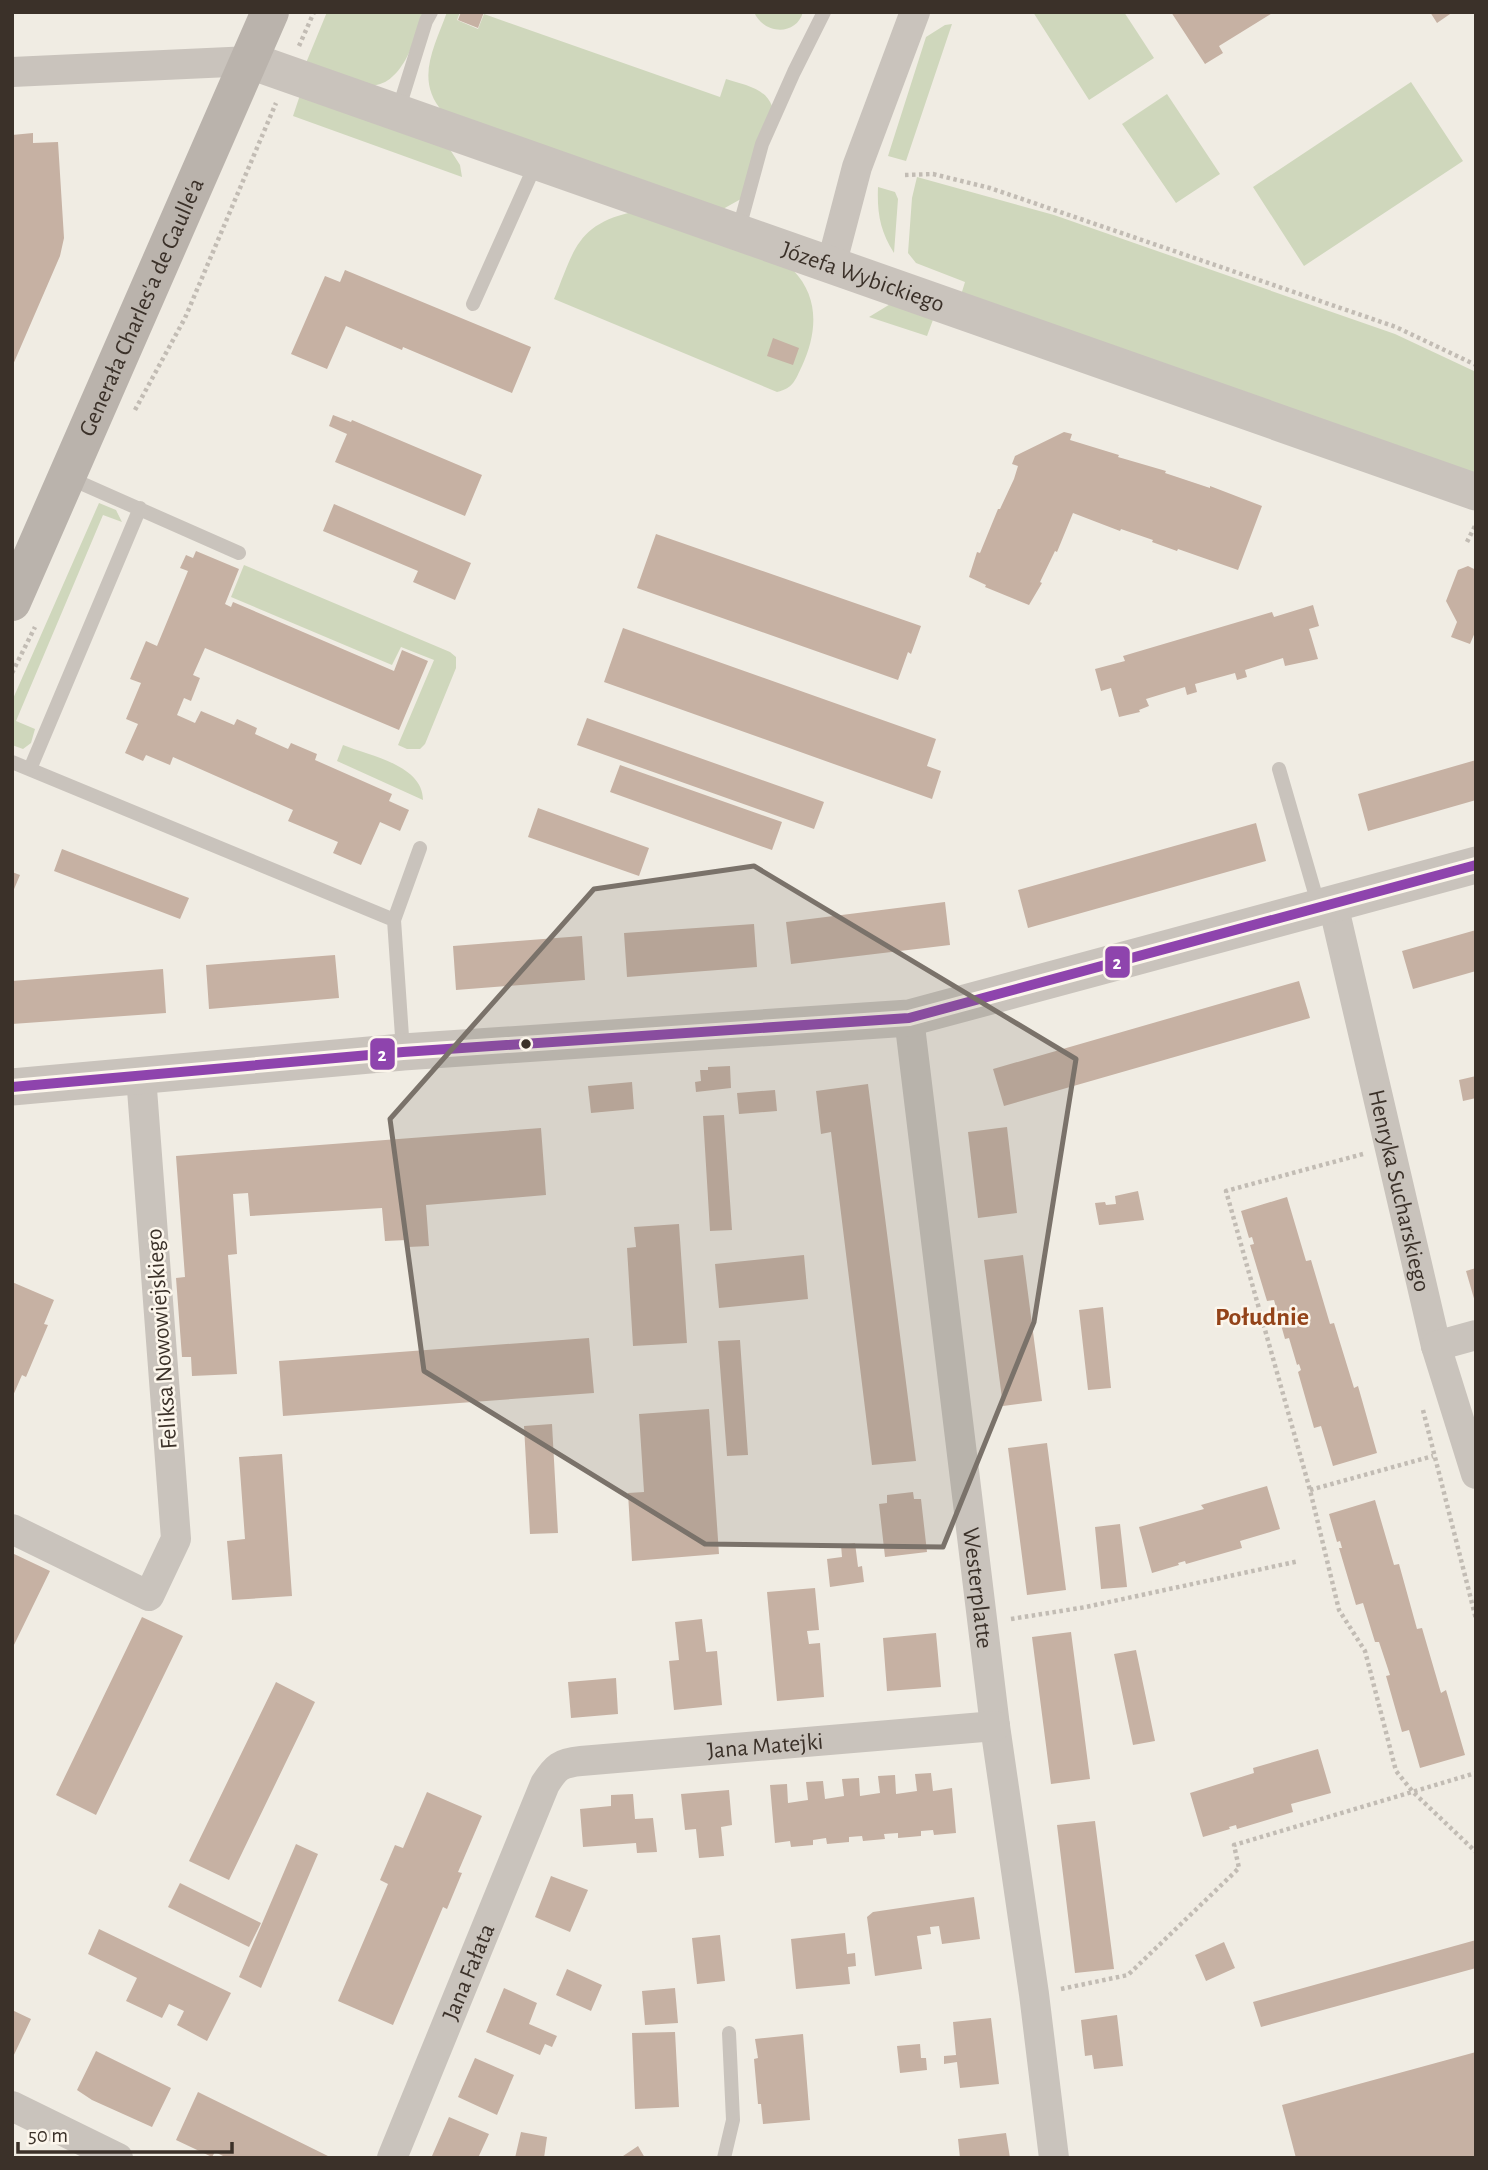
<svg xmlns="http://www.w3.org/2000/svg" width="1488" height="2170" viewBox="0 0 1488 2170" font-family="'Alegreya Sans',sans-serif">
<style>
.green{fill:#cfd7bc}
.building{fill:#c6b1a3}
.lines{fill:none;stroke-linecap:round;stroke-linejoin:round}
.path{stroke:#c2bcb4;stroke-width:4.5;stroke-dasharray:3.5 3.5;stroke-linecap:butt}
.service{stroke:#c9c3bc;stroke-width:14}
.minor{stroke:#c9c3bc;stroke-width:30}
.tertiary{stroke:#c9c3bc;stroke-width:37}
.secondary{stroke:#bab3ac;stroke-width:38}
.bus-1-casing{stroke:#fcf6ec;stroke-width:16}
.bus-1{stroke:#8e44ad;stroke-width:10}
.marked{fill:#7a726a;fill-opacity:0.2;stroke:#7a726a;stroke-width:5;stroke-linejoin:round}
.bus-dot{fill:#3b3129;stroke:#fcf6ec;stroke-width:2.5}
.labels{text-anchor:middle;stroke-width:5;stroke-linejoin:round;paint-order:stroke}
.street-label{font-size:24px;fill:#3b3129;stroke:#fcf6ec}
.neighbourhood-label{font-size:26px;font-weight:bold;fill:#934319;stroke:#fcf6ec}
.line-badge{stroke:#fcf6ec;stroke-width:2.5}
.badge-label{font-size:19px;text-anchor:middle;font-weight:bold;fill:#fff}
</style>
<rect width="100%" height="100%" fill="#f0ece3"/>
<!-- green -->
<path class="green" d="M327,12h97c-7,24 -23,78 -56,73 -21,-4 -43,-15 -62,-22z
M447,12h13l-3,8 21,9 6,-15 236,83 6,-18c17,6 39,8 46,27l-24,89 -25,14 -280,-97c-29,-32 -8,-66 4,-100z
M754,12h49c-7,25 -40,22 -49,0z
M1033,12h91l30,46 -65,42z
M952,24l-46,137 -18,-5 38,-119 19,-12z
M1411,82l52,79 -159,105 -51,-79z
M1167,94l53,80 -44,29 -54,-79z
M300,95l149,53 11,17 2,12 -169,-61z
M917,177l137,38 341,119 81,38v104l-515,-181 4,-13 -49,-19 -8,-10 4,-55z
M878,187l17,5 3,7 -4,54c-14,-22 -17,-40 -16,-66z
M632,212l161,58c27,28 24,63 9,96 -7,14 -8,22 -25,26l-223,-93c20,-48 22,-74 78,-87z
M892,303l42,14 -7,19 -58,-19z
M99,503l17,7 6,12 -19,-7 -87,206 19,8 -4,14 -8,6 -11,-4v-44z
M244,565l206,87 6,5v11l-31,76 -5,5h-13l-9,-4 36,-85 -33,-13 -9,18 -161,-68z
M343,745c27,11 80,20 80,55l-86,-39z"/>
<!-- building -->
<path class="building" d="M461,12h23l-6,16 -20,-8z
M1171,12h103l-55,34 4,7 -18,11z
M1430,12h23l-16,11z
M33,133v10l25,-1 6,96 -4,18 -48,111v-232z
M345,270l186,77 -19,46 -109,-46 -1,3 -56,-24 -19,43 -36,-15 34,-78 15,6z
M773,338l26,10 -6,17 -26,-9z
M333,415l18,7 1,-2 130,55 -17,41 -130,-54 12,-28 -18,-8z
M1064,432l8,2 -2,6 49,15 -1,2 48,14 -1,2 45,15v-2l52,20 -24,64 -60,-21 -1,2 -25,-9 1,-2 -32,-11 -1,2 -47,-18 -16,39 -2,-1 -15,31 2,1 -13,22 -44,-18 1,-2 -17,-8 8,-25 3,1 18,-44h2l14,-30 4,-13 -6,-2 3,-8z
M334,504l137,59 -16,37 -42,-18 5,-11 -95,-40z
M656,534l265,92 -10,28 -3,-2 -10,28 -261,-92z
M196,551l43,18 -14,35 6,3 2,-5 161,69 8,-21 26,11 -29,69 -194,-82 -12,27 7,3 -9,23 -7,-3 -7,17 18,8 6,-12 33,14 3,-6 20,9 -2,6 33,15 3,-6 26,11 -2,6 77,34 -3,7 20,9 -9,21 -20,-9 -19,43 -28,-12 5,-11 -50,-21 5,-11 -120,-53 -3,8 -24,-10 -3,6 -18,-8 13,-29 -12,-5 15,-36 -11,-4 16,-38 11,5 31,-75 -8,-3 6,-13 7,3z
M1468,566l8,4v60l-6,14 -19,-7 6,-15 -11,-21 12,-31z
M1313,605l6,21 -10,3 9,30 -33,7 -2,-8 -38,12 2,7 -10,3 -2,-7 -40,11 2,8 -10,3 -2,-8 -39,12 3,7 -10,4 1,2 -21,5 -8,-29 -10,3 -6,-22 30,-8 -2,-5 149,-44 2,5z
M623,628l313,111 -9,27 14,5 -9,28 -328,-117z
M587,718l237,84 -10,27 -237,-84z
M1476,760v40l-108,31 -10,-37z
M620,765l162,57 -10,28 -162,-58z
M538,808l111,40 -10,28 -111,-39z
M1256,823l10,38 -238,67 -10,-38z
M62,849l127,49 -9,21 -126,-48z
M12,872l8,3 -8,19z
M945,902l5,43 -159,19 -5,-42z
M754,924l3,43 -130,10 -3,-44z
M1476,930v41l-63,18 -11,-38z
M582,936l3,44 -129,10 -3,-44z
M335,955l4,43 -130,11 -3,-44z
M163,969l3,44 -154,11v-43z
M1299,981l11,37 -306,88 -11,-37z
M730,1066l1,22 -35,4 -1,-10 6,-1 -1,-11h8v-3z
M1476,1076v22l-13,3 -4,-21z
M632,1082l2,27 -43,4 -3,-27z
M868,1084l48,377 -44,4 -41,-333 -10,2 -5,-43z
M775,1090l2,21 -38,3 -2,-21z
M724,1115l8,115 -22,1 -7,-115z
M1007,1127l10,86 -39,5 -10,-86z
M541,1128l5,67 -120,10 3,41 -21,1 -1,-7 -22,1 -3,-33 -132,8 -2,-23 -15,1 4,60 -9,1 9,119 -45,2 -1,-19h-9l-6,-79 9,-1 -9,-121z
M1138,1191l6,29 -45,5 -4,-22 10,-1 1,3 10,-1 -1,-8z
M1287,1197l19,64 5,-1 19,64 4,-1 20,65 4,-2 19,67 -44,13 -12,-40 -7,2 -16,-56 3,-2 -2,-6 -2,1 -8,-27 -4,1 -11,-39 -7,1 -17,-56 4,-1 -2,-7 -3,1 -8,-27z
M679,1224l8,119 -54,3 -6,-98 9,-1 -2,-20z
M804,1255l4,44 -89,9 -4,-44z
M1023,1255l19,146 -39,5 -19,-146z
M1476,1268v34h-1l-9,-31z
M12,1282l42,18 -10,24 4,1 -22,52 -4,-2 -10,23z
M1103,1307l8,81 -23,2 -9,-80z
M589,1338l5,55 -311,23 -4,-55z
M740,1340l8,115 -21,1 -9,-115z
M709,1409l10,145 -87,7 -4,-68 16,-1 -5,-78z
M552,1424l6,109 -28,1 -6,-108z
M1047,1443l19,147 -39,5 -19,-147z
M282,1454l10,142 -60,4 -5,-59 18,-2 -6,-82z
M1267,1486l13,43 -40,12 2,7 -56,16 -1,-3 -7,2 1,2 -27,8 -13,-46 65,-18 -3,-4z
M913,1492l1,7h7l6,53 -42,5 -6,-53 8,-1v-8z
M1375,1500l19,65 5,-1 18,65 5,-1 19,65 5,-3 19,65 -45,13 -11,-38 -7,2 -16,-56 4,-1 -11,-33h-4l-12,-39 -7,2 -17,-57h3l-2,-7 -3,1 -8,-28z
M1120,1524l7,63 -26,2 -6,-62z
M855,1543l3,24 4,-1 2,16 -34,5 -3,-28 15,-2 -1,-12z
M12,1553l38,18 -38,78z
M815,1588l4,42 -12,1 2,13 11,-1 4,54 -47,4 -10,-109z
M142,1617l41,19 -87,179 -40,-20z
M702,1619l4,33 11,-1 5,54 -48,5 -5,-49 10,-1 -4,-38z
M1071,1632l19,147 -39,5 -19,-147z
M936,1633l5,54 -54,4 -4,-53z
M1136,1650l19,91 -22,4 -19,-91z
M616,1678l2,36 -47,4 -3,-36z
M276,1682l39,20 -86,178 -40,-19z
M1318,1749l13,44 -40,11 2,8 -56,17 -1,-4 -7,2 1,2 -27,8 -13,-44 64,-20 -1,-5z
M931,1773l2,18 19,-3 4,45 -22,2 -1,-5 -12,1v5l-23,2v-5l-14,1 1,5 -22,2 -1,-5 -13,1v5l-22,2 -1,-6 -13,2v5l-22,2 -1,-6 -15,2 -5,-58 17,-1 1,19 20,-3 -2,-18 17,-1 2,18 19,-3 -2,-17 17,-1 1,18 20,-3 -2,-17 17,-1 1,19 21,-3 -2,-17z
M729,1790l3,35 -11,2 3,29 -25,2 -3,-29 -11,1 -4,-36z
M427,1792l55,24 -24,56 4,1 -15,36 -4,-2 -50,118 -55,-24 50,-117 -8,-4 15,-35 8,3z
M633,1794l2,25 18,-1 4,34 -20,1 -1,-10 -53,4 -3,-38 31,-3v-11z
M1095,1821l19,148 -39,4 -18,-148z
M296,1844l22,10 -57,134 -22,-11z
M551,1876l37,14 -18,42 -35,-15z
M180,1883l81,40 -12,24 -81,-40z
M974,1897l6,42 -38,5 -3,-18 -9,1 1,7 -14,2 5,33 -47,7 -8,-59 6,-5z
M99,1929l132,64 -24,48 -30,-16 7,-14 -15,-7 -7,14 -36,-17 11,-23 -49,-24z
M845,1933l2,21 8,-1 1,13 -8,1 2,17 -54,5 -5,-50z
M720,1935l5,46 -28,3 -5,-46z
M1476,1940v28l-215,59 -8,-25z
M1224,1942l11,26 -29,13 -11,-26z
M567,1969l35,16 -11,26 -35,-16z
M504,1988l33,15 -8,21 28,12 -5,11 -7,-3 -5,11 -54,-23z
M675,1988l3,35 -33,2 -3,-34z
M12,2010l19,9 -19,40z
M1117,2015l6,51 -29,3 -2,-14 -7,1 -4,-36z
M991,2018l8,66 -39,4 -3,-26 -13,2v-8l12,-1 -3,-33z
M675,2032l4,75 -44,2 -3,-76z
M803,2034l7,86 -47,4 -2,-20h-3l-4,-45 4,-1 -3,-19z
M920,2044l1,14h5l1,12 -27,3 -3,-27z
M96,2051l75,37 -19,39 -60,-27 -15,-10z
M1476,2052v106h-180l-14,-53z
M475,2058l39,17 -17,40 -39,-18z
M198,2092l134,66h-105l-12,-6 -3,5 -36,-17z
M449,2117l40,17 -11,24 -46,-2z
M521,2132l26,5 -3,21h-29z
M1006,2133l4,25h-50l-2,-19z
M638,2146l7,12h-25z"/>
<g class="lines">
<!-- path -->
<path class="path" d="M299,46l15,-34
M905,175l28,-1 57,14 406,139 80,38
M135,410l50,-92 91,-215
M1467,542l9,-18
M12,673l23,-46
M1363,1154l-137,37 84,299 29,120 26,41 31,120 17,21 63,60
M1423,1410l53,209
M1310,1490l123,-34
M1011,1619l75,-12 213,-46
M1061,1989l67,-14 111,-107 -5,-23 242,-72"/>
<!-- service -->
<path class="service" d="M398,111l28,-90 5,-9
M738,232l24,-88 32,-72 30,-60
M473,304l64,-143
M67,477l172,76
M12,762l382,158
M30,769l110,-261
M1279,769l40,138
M403,1051l-9,-131 26,-72
M724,2158l9,-38 -4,-87"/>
<!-- minor -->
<g class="minor">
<path d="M12,72l239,-11"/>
<path d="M831,266l26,-99 58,-155"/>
<path id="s1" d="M1333,904l103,442 40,128"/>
<path id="s2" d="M909,1018l86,708 39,268 20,164"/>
<path d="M1436,1346l40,-11"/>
<path d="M12,1529l137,67 27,-57 -35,-463"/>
<path d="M12,2106l106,52"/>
<path id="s3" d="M392,2158l153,-374c11,-17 15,-21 36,-23l414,-35"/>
</g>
<!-- tertiary -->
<g class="tertiary">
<path id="s4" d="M251,61l1225,431"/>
<path d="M12,1087l391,-35 506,-34 567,-153"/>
</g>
<!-- secondary -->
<path class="secondary" id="s5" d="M12,602l258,-590"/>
<!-- bus-1 casing -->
<g class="bus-1-casing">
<path id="bus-1" d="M12,1087l391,-35 506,-34 567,-153"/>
</g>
<!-- bus-1 -->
<use href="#bus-1" class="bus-1"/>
</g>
<!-- marked area -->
<path class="marked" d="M754,866l322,193 -42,263 -91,225 -238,-3 -281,-173 -34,-252 204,-230z"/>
<!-- markers -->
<circle class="bus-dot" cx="526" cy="1044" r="6"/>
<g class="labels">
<!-- street labels -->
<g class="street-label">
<text dy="8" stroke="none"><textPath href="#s4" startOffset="649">Józefa Wybickiego</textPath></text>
<text dy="8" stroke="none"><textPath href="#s5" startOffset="322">Generała Charles'a de Gaulle'a</textPath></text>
<text dy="8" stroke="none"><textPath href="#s1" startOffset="294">Henryka Sucharskiego</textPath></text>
<text transform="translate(161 1339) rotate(-94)" y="8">Feliksa Nowowiejskiego</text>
<text dy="8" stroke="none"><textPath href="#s2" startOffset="574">Westerplatte</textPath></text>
<text dy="8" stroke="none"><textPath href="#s3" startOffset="634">Jana Matejki</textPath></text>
<text dy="8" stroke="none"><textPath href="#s3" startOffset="201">Jana Fałata</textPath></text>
</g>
<!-- neighbourhood labels -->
<g class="neighbourhood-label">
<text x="1262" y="1325">Południe</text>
</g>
</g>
<g class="line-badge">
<rect x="1104" y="945" width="27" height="34" rx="7" fill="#8e44ad"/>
<rect x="369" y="1037" width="27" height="34" rx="7" fill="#8e44ad"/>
</g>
<g class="badge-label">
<text x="1117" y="969">2</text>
<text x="382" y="1061">2</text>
</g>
<!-- border -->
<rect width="1488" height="2170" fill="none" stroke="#3b3129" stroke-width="28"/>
<!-- scale -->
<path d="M18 2142v10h214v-10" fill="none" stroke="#3b3129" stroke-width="3.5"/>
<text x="28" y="2142" font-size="21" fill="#3b3129" stroke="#fcf6ec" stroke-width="5" paint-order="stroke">50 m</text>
</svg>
